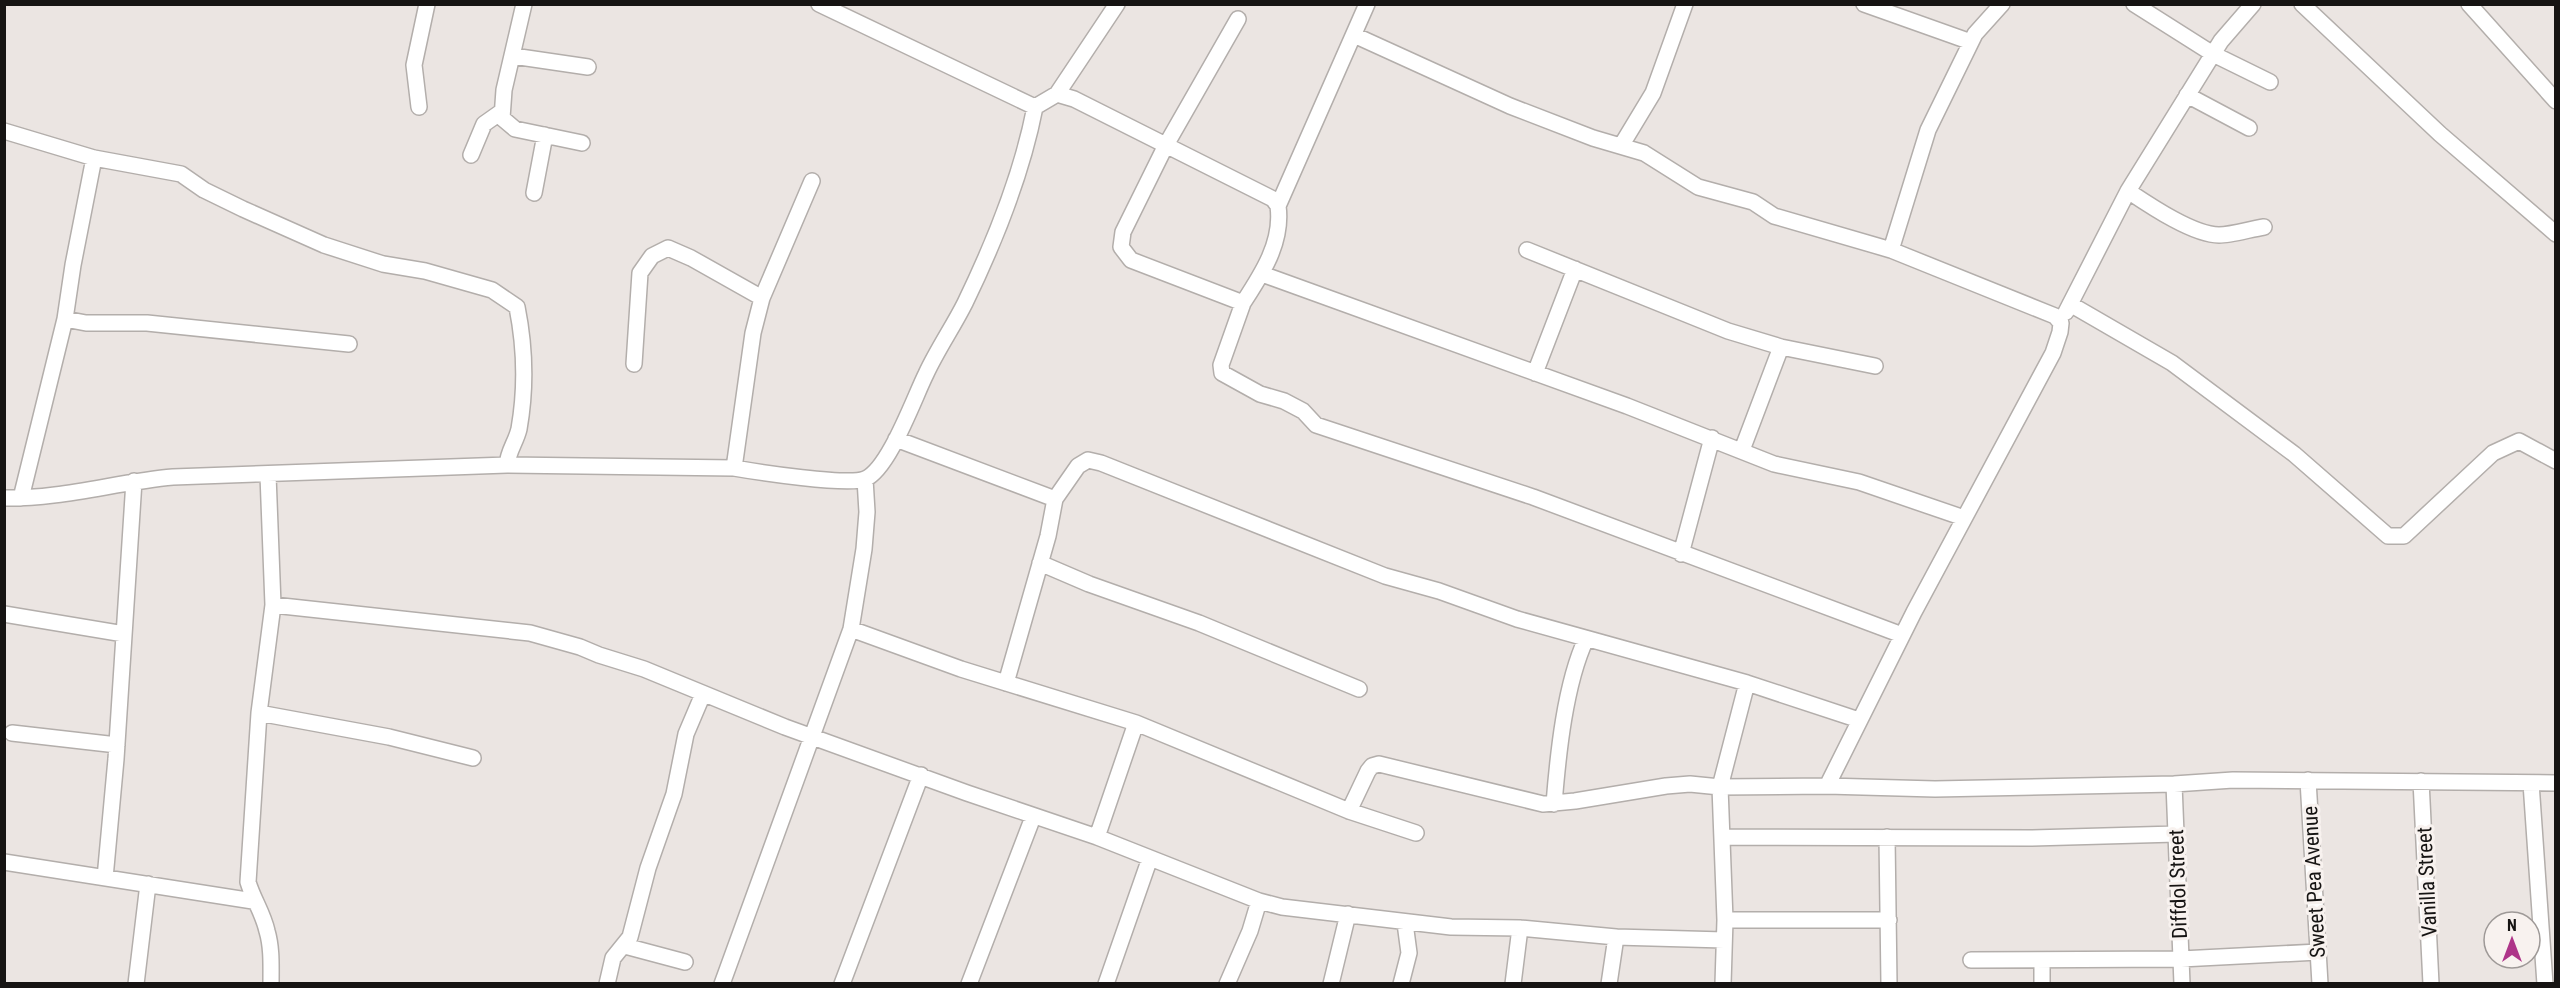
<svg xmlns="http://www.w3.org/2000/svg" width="2560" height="988" viewBox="0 0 2560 988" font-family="'Roboto Condensed',sans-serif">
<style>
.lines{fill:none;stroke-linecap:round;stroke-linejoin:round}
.minor-casing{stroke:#b3aeab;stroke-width:18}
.minor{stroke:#fff;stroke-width:15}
.labels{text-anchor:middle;stroke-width:6;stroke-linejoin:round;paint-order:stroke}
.street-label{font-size:21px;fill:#161413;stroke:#f8f2ef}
</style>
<rect width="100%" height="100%" fill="#ebe5e2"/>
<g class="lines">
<!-- minor casing -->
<g class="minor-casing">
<path id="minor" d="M524,4l-20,86 -2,28 13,11 67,14
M819,4l216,103 22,-13 17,5 199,100 5,7
M1864,4l107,38
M2134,4l79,50 57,28
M2302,4l138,130 116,100
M2469,4l87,97
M1238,19l-72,126 -43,87 -2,15 10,13 112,43c19,-29 40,-61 35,-97l89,-202
M1354,35l156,71 83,32 51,15 54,34 55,15 21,14 117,34 164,66 6,7 -1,9 -7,21 -139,259 -87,174
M513,56l75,11
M1057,94l60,-90
M2187,95l62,33
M419,107l-5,-42 13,-61
M4,131l90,27 87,16 23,16 39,19 81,36 59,19 42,7 67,19 25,17c8,40 9,82 2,122 -3,13 -11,22 -12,36
M1621,146l32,-53 32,-89
M471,155l13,-31 17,-12
M812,181l-50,117 -9,35 -19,135c23,4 114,18 131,11 24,-10 49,-81 61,-105 11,-24 27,-47 39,-71 30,-62 57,-129 70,-196
M2128,191c21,14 65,44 91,44 12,0 32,-6 45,-8
M534,193l11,-58
M1527,250l201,81 53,16 94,19
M1891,250l37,-120 47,-96 27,-30
M1262,274l365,132 147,58 85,18 105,36
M1243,303l-22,62 1,8 38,21 24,7 19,10 13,14 217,72 369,138
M2070,304l102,59 122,91 94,82h16l89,-83 26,-12 37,20
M2066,312l62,-121 93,-150 32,-37
M65,319l21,4h61l202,21
M634,364l6,-91 12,-17 16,-8 23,10 71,40
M1535,373l40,-104
M896,439l159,60
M1742,450l39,-103
M268,475l5,130 -14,108 -11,169c5,17 15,31 19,49 5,17 4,35 4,53
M4,498c57,1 113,-16 169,-21l334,-12 227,3
M21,498l44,-179 8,-54 21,-107
M1681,554l31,-116
M1040,563l49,21 110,39 160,66
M273,605l257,28 50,14 19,8 45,14 141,58 182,66 130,44 162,64 23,6 169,20 69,1 96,9 108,3
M4,614l120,20
M851,629l110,40 175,54 213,88 67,22
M1006,683l42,-147 7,-37 23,-33 10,-6 13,3 284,113 54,15 78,28 230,64 112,37
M259,713l130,24 84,21
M12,733l105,12
M2308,780l12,204
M2421,781l10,203
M2531,783l14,201
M2174,784l8,200
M1554,804c4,-50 11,-120 32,-165
M1349,811l19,-40 4,-5 7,-2 164,40 32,-3 91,-15 24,-2 30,3 107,-1 108,3 239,-5 59,-4 323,3
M1097,837l39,-114
M1724,837l307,1 145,-4
M1887,837l2,147
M4,862l249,39
M105,878l11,-119 18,-278
M1725,920h164
M625,946l60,16
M1971,960l210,-1 137,-7
M2042,960v24
M136,984l12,-100
M607,984l6,-26 17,-21 18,-69 26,-74 12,-60 17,-40
M722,984l129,-355 13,-80 3,-37 -2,-33
M842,984l79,-209
M969,984l64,-167
M1106,984l44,-126
M1227,984l23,-53 9,-30
M1331,984l17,-70
M1401,984l8,-31 -4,-30
M1513,984l7,-56
M1609,984l7,-47
M1723,984l2,-64 -5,-133 27,-104"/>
</g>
<!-- minor -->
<use href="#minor" class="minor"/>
</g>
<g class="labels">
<!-- street labels -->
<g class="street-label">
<text transform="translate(2314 882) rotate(-93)" y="7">Sweet Pea Avenue</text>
<text transform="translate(2427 882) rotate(-93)" y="7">Vanilla Street</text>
<text transform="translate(2178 884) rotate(-92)" y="7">Diffdol Street</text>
</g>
</g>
<!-- border -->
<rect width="2560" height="988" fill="none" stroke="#161413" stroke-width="12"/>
<!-- north arrow -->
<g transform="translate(2512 940)"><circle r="28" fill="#f8f2ef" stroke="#9e9997" stroke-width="1.5"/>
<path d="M0-4.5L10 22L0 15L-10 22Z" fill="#ae3589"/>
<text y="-9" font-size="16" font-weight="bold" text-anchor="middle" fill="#161413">N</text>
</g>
</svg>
